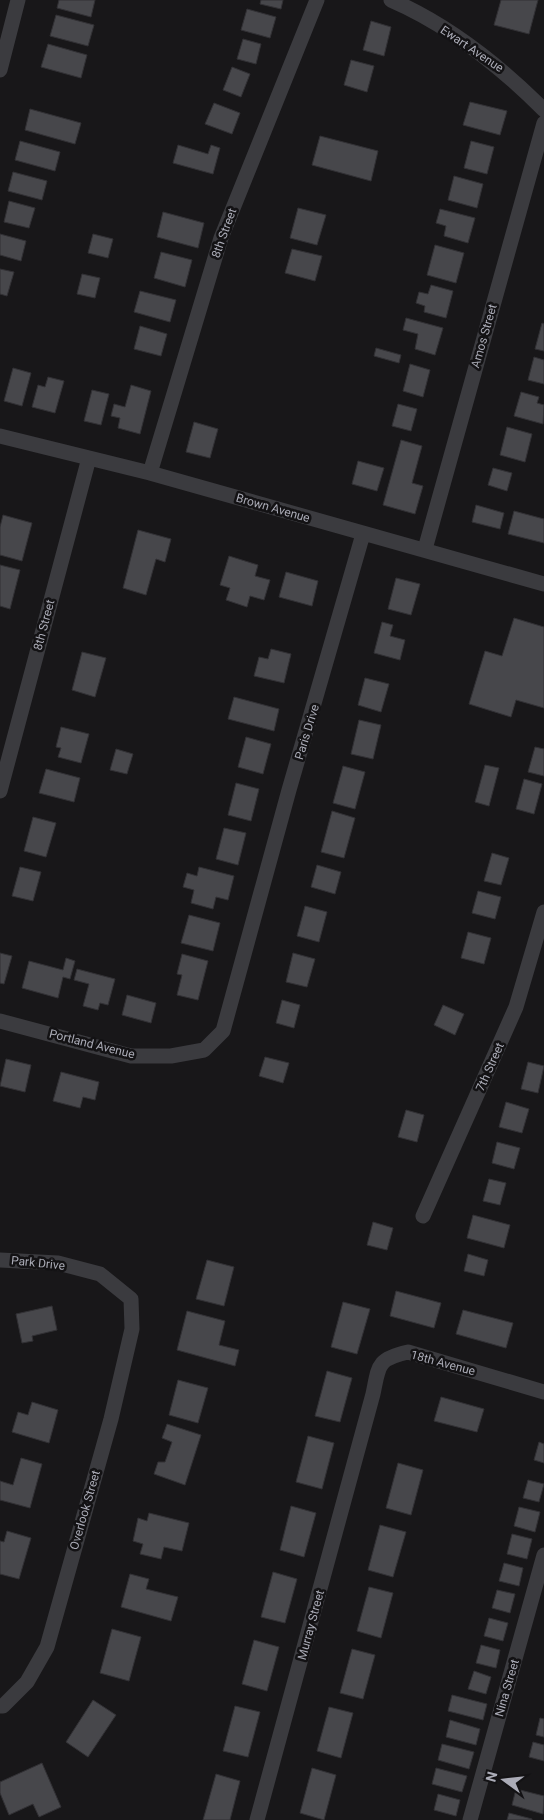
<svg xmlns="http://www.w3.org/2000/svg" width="544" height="1820" viewBox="0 0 544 1820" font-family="Roboto,sans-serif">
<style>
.building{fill:#47474b;stroke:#323135}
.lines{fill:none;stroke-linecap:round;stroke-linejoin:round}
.minor{stroke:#3b3b3f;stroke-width:15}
.labels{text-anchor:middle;stroke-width:5;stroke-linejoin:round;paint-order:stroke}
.street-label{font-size:12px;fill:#abacb7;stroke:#131214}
</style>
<rect width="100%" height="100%" fill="#181719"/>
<!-- building -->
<path class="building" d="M59,0h36l-4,17 -34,-9z
M261,0h22l-2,9 -21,-5z
M501,0h37l-9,34 -35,-9z
M247,9l29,8 -6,21 -29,-8z
M56,15l38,10 -6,21 -38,-10z
M371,21l20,6 -7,29 -21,-6z
M243,39l18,5 -5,20 -19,-5z
M48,44l39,11 -6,23 -40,-11z
M351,60l23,6 -7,26 -23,-7z
M232,67l18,7 -9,23 -18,-7z
M470,102l37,9 -7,24 -37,-10z
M214,103l26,10 -8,21 -27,-10z
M30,109l51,14 -6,21 -50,-14z
M320,136l58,15 -7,30 -59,-16z
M20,141l40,11 -5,19 -40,-11z
M471,141l23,6 -7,27 -23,-6z
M178,145l30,9 3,-9 9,3 -7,26 -40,-11z
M13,172l34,9 -5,19 -34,-9z
M454,176l29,8 -6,24 -29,-8z
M9,201l26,7 -6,20 -25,-6z
M298,208l28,7 -9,30 -27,-7z
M440,209l35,9 -7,25 -24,-7 2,-10 -10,-3z
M163,212l41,11 -6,25 -41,-11z
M0,234l26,7 -5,20 -21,-6z
M93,234l20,5 -5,19 -20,-5z
M435,245l29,8 -8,30 -29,-8z
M292,249l30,7 -7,25 -30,-8z
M161,252l31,8 -7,27 -31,-9z
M0,269l14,3 -7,24 -7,-2z
M82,274l18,4 -5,20 -18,-4z
M431,285l22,6 -7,27 -22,-6 1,-6 -9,-3 3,-11 9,2z
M140,291l36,9 -6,22 -36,-10z
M406,318l37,10 -8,27 -20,-6 3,-15 -15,-4z
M542,323l2,1v27l-9,-2z
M140,326l27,8 -6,22 -27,-7z
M376,348l25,7 -2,8 -25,-7z
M534,357l10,3v24l-16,-4z
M410,364l20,6 -7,27 -20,-6z
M13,368l18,5 -9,33 -18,-5z
M48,377l16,4 -9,32 -23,-6 6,-22 7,2z
M131,385l20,6 -11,43 -22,-6 2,-10 -9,-2 3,-12 11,3z
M92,390l17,4 -8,31 -17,-4z
M521,392l18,5 -2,6 7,2 -1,19 -29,-8z
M398,404l19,5 -6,22 -19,-5z
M194,422l24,7 -8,29 -24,-6z
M507,427l25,7 -7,28 -25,-7z
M401,440l21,6 -10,37 11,3 -8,28 -32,-9z
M358,461l26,7 -7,23 -25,-7z
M493,468l19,5 -5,18 -19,-6z
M476,505l28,8 -4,16 -28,-7z
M514,511l30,8v24l-36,-9z
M3,515l29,8 -10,38 -22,-6v-28z
M138,530l33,9 -6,23 -9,-3 -10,36 -23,-7z
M229,556l29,9 -3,11 15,4 -6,20 -14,-4 -3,11 -21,-7 4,-12 -10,-3z
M0,565l20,5 -10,39 -10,-3z
M286,572l32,9 -6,25 -33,-9z
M396,578l24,6 -9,31 -23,-6z
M514,618l30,9v81l-28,-8 -5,17 -42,-13 16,-53 17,5z
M382,622l11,3 -3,11 15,4 -5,20 -26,-7z
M271,649l20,5 -7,29 -30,-7 5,-19 9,2z
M82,652l24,6 -11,39 -23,-7z
M365,678l24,6 -8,28 -23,-7z
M234,697l45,12 -5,22 -46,-12z
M359,720l22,5 -8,34 -22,-5z
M61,727l28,7 -8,29 -23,-6 3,-9 -5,-1z
M246,737l25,7 -8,30 -25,-7z
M535,747l9,2v27l-16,-4z
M116,749l17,5 -6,20 -17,-4z
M485,765l14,3 -10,38 -14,-4z
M343,766l22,6 -10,37 -22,-6z
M46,769l34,9 -6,24 -35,-9z
M524,779l18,5 -8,30 -18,-5z
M236,783l23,6 -8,32 -23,-6z
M332,811l23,7 -11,40 -23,-6z
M33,817l23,6 -10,34 -22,-6z
M224,828l22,5 -8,32 -22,-6z
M492,853l17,5 -8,27 -17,-4z
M317,865l24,7 -6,22 -24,-7z
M20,867l21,5 -8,29 -21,-5z
M199,867l35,9 -6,24 -12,-3 -3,12 -22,-6 3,-13 -11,-3 4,-14 10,3z
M478,891l23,6 -6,22 -23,-6z
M305,906l22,6 -8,30 -22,-6z
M189,915l31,8 -7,28 -32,-8z
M468,932l23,6 -7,26 -23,-6z
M0,953l12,3 -8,28 -4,-1z
M293,953l22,6 -8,28 -21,-5z
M182,954l26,7 -10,39 -21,-5 5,-20 -5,-1z
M66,958l9,3 -5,18 -7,-2 -5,21 -36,-10 7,-27 34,9z
M77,969l38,10 -7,26 -8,-2 -2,7 -15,-4 6,-22 -15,-4z
M127,995l29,8 -5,20 -29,-8z
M282,1000l18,5 -6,23 -18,-5z
M443,1005l21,9 -9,21 -21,-10z
M265,1057l24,6 -6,20 -24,-7z
M6,1059l25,6 -6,27 -25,-6z
M528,1062l16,4 -6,27 -17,-4z
M61,1072l38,10 -4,18 -12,-3 -3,11 -27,-7z
M506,1102l23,7 -7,24 -23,-6z
M406,1110l18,5 -7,27 -19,-5z
M497,1142l23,6 -6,21 -22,-6z
M489,1179l17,4 -6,22 -17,-4z
M473,1215l37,10 -6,23 -37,-10z
M373,1222l20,6 -6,22 -20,-5z
M468,1254l20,6 -4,16 -20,-5z
M207,1260l27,7 -10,39 -28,-7z
M396,1291l45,12 -7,25 -44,-12z
M343,1302l27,7 -13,45 -26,-7z
M52,1306l5,24 -25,6 1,5 -11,2 -6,-29z
M463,1310l50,13 -7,25 -50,-14z
M187,1311l38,10 -6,24 20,5 -4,16 -58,-16z
M327,1371l25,7 -12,44 -25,-6z
M178,1380l30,8 -10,35 -29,-8z
M441,1397l43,12 -7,23 -43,-11z
M32,1402l26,8 -9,33 -37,-11 6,-20 10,3z
M167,1424l34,11 -16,50 -31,-11 4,-12h7l7,-20 -10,-4z
M308,1436l26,7 -12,46 -26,-7z
M539,1442l5,2v19l-10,-3z
M21,1458l21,6 -12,44 -30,-8v-19l13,4z
M398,1463l25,7 -12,45 -25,-7z
M528,1480l16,4 -5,18 -16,-4z
M291,1506l25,7 -12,44 -24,-7z
M519,1507l21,5 -5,20 -21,-6z
M149,1513l40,10 -7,28 -18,-4 -3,12 -21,-5 3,-10 -10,-3 5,-23 9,3z
M380,1525l26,7 -13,45 -25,-7z
M7,1531l24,7 -12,41 -19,-5v-33l4,1z
M512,1534l20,5 -5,20 -20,-5z
M504,1563l19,5 -4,18 -20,-5z
M273,1572l24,7 -12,44 -24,-6z
M130,1574l19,5 -3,10 32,8 -7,24 -50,-14z
M369,1587l24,6 -12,45 -24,-7z
M497,1590l18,4 -5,19 -18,-5z
M489,1618l19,5 -5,18 -19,-5z
M112,1629l29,8 -12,44 -29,-8z
M254,1640l25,7 -12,44 -25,-7z
M481,1645l19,5 -4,18 -20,-5z
M352,1649l23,6 -12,44 -23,-6z
M474,1671l17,6 -5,17 -18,-5z
M452,1695l35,9 -4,16 -35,-9z
M93,1700l23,15 -28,42 -22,-15z
M235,1706l25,6 -12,45 -25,-6z
M329,1707l24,6 -12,45 -24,-7z
M540,1718l4,1v18l-8,-2z
M450,1720l30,9 -4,16 -30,-8z
M533,1742l11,3v16l-15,-4z
M442,1744l32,8 -5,17 -31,-9z
M42,1763l19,44 -22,10 -6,-13 -24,11 -9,-22v-11z
M312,1768l24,7 -12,45 -24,-7z
M436,1768l31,8 -5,16 -30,-8z
M216,1774l24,7 -10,39h-27z
M516,1789l28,7 -1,18 -31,-9z
M438,1794l22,6 -4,16 -22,-6z
M509,1813l23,6v1h-25z"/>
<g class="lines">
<!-- minor -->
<path class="minor" d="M391,0c58,25 109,66 153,110
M0,70l18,-70
M0,436l150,37 394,111
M150,473l71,-235 96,-238
M425,549l119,-426
M0,791l89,-333
M0,1021l131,35h40l33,-6 19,-19 66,-241 74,-256
M423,1216l93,-209 28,-95
M0,1260l58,3 42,11 31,25 1,30 -21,90 -64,228 -20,35 -24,24h-3
M257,1820l116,-426c6,-29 4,-35 35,-42l136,40
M470,1820l74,-265"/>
</g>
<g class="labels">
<!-- street labels -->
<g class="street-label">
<text transform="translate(472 49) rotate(34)" y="4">Ewart Avenue</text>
<text transform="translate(224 233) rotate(-70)" y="4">8th Street</text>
<text transform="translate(484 336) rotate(-74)" y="4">Amos Street</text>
<text transform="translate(273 508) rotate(16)" y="4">Brown Avenue</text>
<text transform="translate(44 625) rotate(-75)" y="4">8th Street</text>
<text transform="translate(307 732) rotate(-73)" y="4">Paris Drive</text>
<text transform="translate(92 1044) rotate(14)" y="4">Portland Avenue</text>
<text transform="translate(490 1067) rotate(-66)" y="4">7th Street</text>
<text transform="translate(38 1263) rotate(6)" y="4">Park Drive</text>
<text transform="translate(443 1363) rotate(15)" y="4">18th Avenue</text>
<text transform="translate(85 1510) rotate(-74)" y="4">Overlook Street</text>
<text transform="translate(311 1625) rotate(-75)" y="4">Murray Street</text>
<text transform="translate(507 1688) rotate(-74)" y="4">Nina Street</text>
</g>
</g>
<!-- north arrow -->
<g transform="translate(504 1780) rotate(285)" stroke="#131214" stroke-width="4" paint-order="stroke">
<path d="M0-4L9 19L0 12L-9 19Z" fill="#abacb7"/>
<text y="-8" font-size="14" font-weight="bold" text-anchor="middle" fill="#abacb7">N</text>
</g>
</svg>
